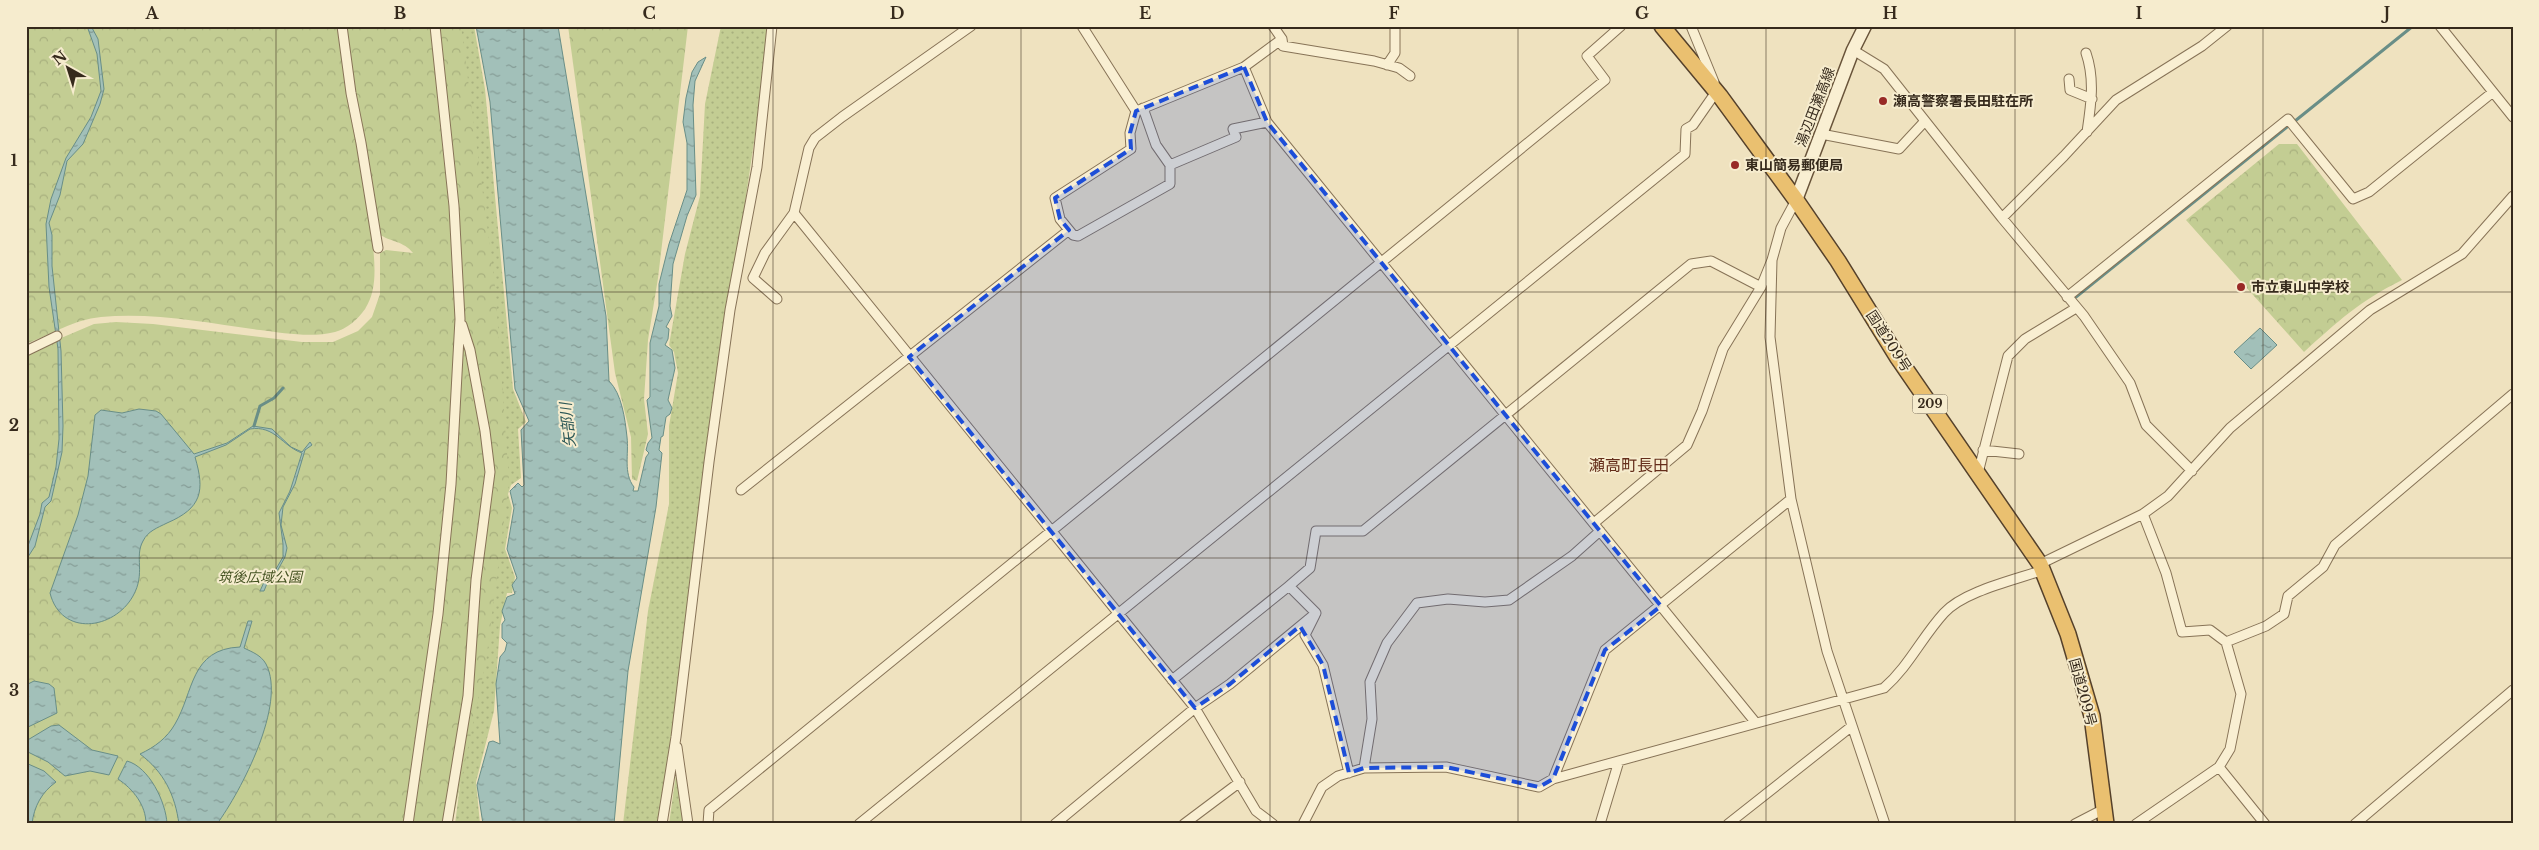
<svg xmlns="http://www.w3.org/2000/svg" width="2539" height="850" viewBox="0 0 2539 850" font-family="'Libre Baskerville','Noto Sans JP',serif">
<style>
.grass{fill:url(#grass-dots)}
.park{fill:url(#park-crowns)}
.water{fill:url(#water-ripples);stroke:#698e87}
.lines{fill:none;stroke-linecap:round;stroke-linejoin:round}
.stream{stroke:#698e87;stroke-width:3}
.minor-casing{stroke:#877357;stroke-width:11}
.secondary-casing{stroke:#69543a;stroke-width:15}
.trunk-casing{stroke:#55412b;stroke-width:18}
.minor{stroke:#f9efd2;stroke-width:9}
.secondary{stroke:#f9efd2;stroke-width:12}
.trunk{stroke:#eac070;stroke-width:15}
.marked{fill:#1d4ed8;fill-opacity:0.2;stroke:#1d4ed8;stroke-width:4;stroke-dasharray:10 6;stroke-linejoin:round}
.grid{fill:none;stroke:#362a1c;stroke-width:1;stroke-opacity:0.55}
.poi-dot{fill:#982a26;stroke:#f6ecce;stroke-width:2}
.labels{text-anchor:middle;stroke-width:4;stroke-linejoin:round;paint-order:stroke}
.shield{fill:#f6ecce;stroke:#706451;stroke-width:1}
.shield-label{font-size:12px;font-weight:bold;fill:#362a1c}
.poi-label{font-size:14px;font-weight:bold;fill:#362a1c;stroke:#f6ecce;text-anchor:start}
.street-label{font-size:14px;fill:#362a1c;stroke:#f6ecce}
.park-label{font-size:14px;font-style:italic;fill:#455322;stroke:#f6ecce}
.water-label{font-size:15px;font-style:italic;fill:#2b5756;stroke:#f6ecce}
.quarter-label{font-size:16px;fill:#642d1a;stroke:#f6ecce}
.neatline{fill:none;stroke:#362a1c;stroke-width:2}
.grid-label{font-size:16px;text-anchor:middle;font-weight:bold;fill:#362a1c}
</style>
<defs>
<pattern id="grass-dots" width="8" height="8" patternUnits="userSpaceOnUse" patternTransform="scale(1.25)"><rect width="8" height="8" fill="#c3cd93"/><path d="M2 2h.1M6 6h.1" fill="none" stroke="#a8b07e" stroke-width="1.8" stroke-linecap="round"/></pattern>
<pattern id="park-crowns" width="20" height="18" patternUnits="userSpaceOnUse" patternTransform="scale(1.25)"><rect width="20" height="18" fill="#c3cd93"/><path d="M2 6a3 3 0 1 1 6 0M12 15a3 3 0 1 1 6 0" fill="none" stroke="#a8b07e"/></pattern>
<pattern id="water-ripples" width="26" height="14" patternUnits="userSpaceOnUse" patternTransform="scale(1.25)"><rect width="26" height="14" fill="#a2c0b9"/><path d="M2 4q2-2 4 0t4 0M15 11q2-2 4 0t4 0" fill="none" stroke="#859c96"/></pattern>
</defs>
<rect width="100%" height="100%" fill="#efe2bf"/>
<!-- grass -->
<path class="grass" d="M441,26h33l11,63 28,300 13,33 -8,7 3,49 -10,7 -3,9 4,14 -7,41 10,28 -3,16h-5l-7,33 -6,85 -18,71 4,42h-25l12,-93z
M721,26h50l-37,252 -72,546h-39l25,-213 21,-107v-78l9,-53 -4,-21 -5,-7 16,-91 15,-58 5,-92z
M678,760l1,41 6,23h-16z"/>
<!-- park -->
<path class="park" d="M26,26h435l34,260 14,195 -23,180 -34,163h-426v-471l68,-29 22,-2 37,2 149,18h31l25,-11 14,-14 8,-23v-41l6,-3 27,3c-9,-12 -23,-11 -34,-19l-7,1c2,24 7,53 -7,74 -7,10 -18,20 -30,23 -24,6 -51,1 -75,-2 -52,-7 -107,-18 -159,-13 -28,3 -49,17 -75,27z
M568,26h120l-30,252 -10,62 -4,59 4,35 -11,47 -5,-2 -1,-42 -16,-64z
M2279,144h18l105,136c-42,21 -64,41 -98,72l-118,-132z"/>
<!-- water -->
<path class="water" d="M87,26h4l7,13 6,50 -4,15 -17,40 -16,17 -7,34 -11,28 3,12v31l9,85 2,75 -1,26 -11,49 -6,6 -10,39 -9,14v-9l14,-37 2,-11 7,-6 7,-30 3,-28 -1,-90 -9,-62 -3,-63 5,-25 15,-41 25,-41 10,-26 -4,-37z
M476,26h82l48,290 3,65c13,13 16,38 18,56 2,17 -4,36 7,50l-1,4h5l8,-34 3,-4 -3,-3 2,-7 4,-5 -5,-38 3,-3v-54l9,-37v-22l10,-40 18,-54v-47l-4,-21 3,-24 6,-26 6,-10 8,-5 -11,24 -2,24 3,90 -9,21 -14,48 -3,42 2,10 -6,11 3,2 -1,10 -3,6 7,5 3,18 -7,32 4,8 -2,6 -4,3 -3,19 -2,1 -2,13 3,3 -6,54 -28,164 -14,153h-131l-6,-39 12,-43 4,-1 7,3 -4,-60 4,-27 5,-6 2,-8 -5,-5v-14l3,-4 -3,-9 5,-14 8,-3 -3,-9 5,-7 -10,-29 7,-41 -4,-17 8,-8 4,4 2,-2 -3,-55 8,-9 -14,-32 -25,-287z
M2260,328l17,17 -26,24 -17,-17z
M139,409l17,2 5,3 33,40 33,-11 26,-17 19,3 19,18 11,5 8,-10 2,3 -7,5 -10,34 -12,23 -2,18 6,23 -2,9 -10,18 -7,6 -4,10h-4l5,-11 11,-11 7,-12v-13l-4,-31 11,-22 12,-38c-20,-7 -27,-28 -52,-24l-24,16 -31,12c10,34 7,51 -28,66 -10,5 -19,8 -24,18 -9,16 3,32 -10,55 -19,34 -72,41 -83,-3l28,-78 10,-39 7,-61 6,-5 21,3z
M248,621h4l-8,27c8,4 17,7 22,16 21,40 -25,127 -49,160h-38c-4,-29 -15,-52 -39,-70 15,-7 27,-16 35,-30 19,-32 15,-75 65,-77z
M34,681l15,3 5,4 3,25 -31,15v-43z
M59,725l33,25 26,6 -9,19 -19,-4 -25,5 -17,-14 -22,-11v-10l25,-15z
M127,761c22,6 39,41 40,63h-21c0,-19 -13,-35 -28,-45z
M26,763l18,8 12,11c-14,10 -22,24 -24,42h-6z"/>
<g class="lines">
<!-- stream -->
<path class="stream" d="M2295,121l118,-95
M2076,297l211,-170
M254,426l6,-20 14,-8 9,-10"/>
<!-- minor casing -->
<g class="minor-casing">
<path id="minor" d="M342,26l9,67 10,50 17,105
M971,26l-129,91 -27,21 -6,10 -15,65 401,495 61,103 17,13
M1273,26l9,13 1,7 91,15 25,7 11,8
M1691,26l23,56
M2440,26l73,91
M1853,50l31,19 118,149 82,98 46,67 16,42 46,46
M2086,53c9,26 5,52 1,79
M1387,65l8,-12v-27
M1244,67l23,55 489,601
M2069,79l1,11 22,9
M1139,110l105,-43 38,-28
M1821,134l78,15 26,-28
M1170,165l66,-28 -3,-8 34,-7
M2002,218l62,-62 52,-56 86,-54 25,-20
M1069,230l-9,-11 -5,-21 76,-49 -1,-16 6,-22 -54,-85
M1772,260l-2,77 21,162 36,152 58,173
M2067,297l221,-178 65,80 16,-7 124,-100
M777,299l-24,-21 12,-25 29,-40
M26,351l31,-15
M1983,450l36,4
M1978,473l30,-117 17,-17 51,-31
M741,490l328,-260 4,5 5,1 92,-52v-19l-14,-20 -13,-37
M1594,523l93,-78 15,-34 21,-62 38,-62 11,-27 9,-32 15,-28
M2040,564l103,-50 25,-18 62,-68 140,-118 92,-56 51,-58
M1315,615l-10,20 18,30 26,108
M2226,642l40,-16 18,-12 4,-18 35,-29 12,-22 178,-151
M1172,680l117,-94
M677,747l11,77
M2219,767l46,57
M1364,768l8,-49 -2,-37 17,-39 30,-40 31,-4 37,3 24,-2 63,-44 28,-25
M1553,779l52,-129 186,-151
M408,824l30,-210 13,-130 9,-165 -6,-113 -19,-180
M447,824l21,-128 8,-116 14,-108 -5,-41 -15,-81 -8,-25
M662,824l14,-87 33,-275 21,-152 27,-143 15,-141
M708,824l1,-14 896,-730 -18,-24 34,-30
M859,824l826,-670 1,-25 7,-4 23,-33
M1055,824l140,-116 35,-24 86,-71 -27,-27 21,-18 6,-37h47l328,-267 20,-3 50,26
M1184,824l56,-42
M1303,824l19,-37 16,-11 26,-8 82,-1 93,20 14,-8 331,-91c25,-22 38,-51 60,-75 20,-22 71,-33 99,-43
M1600,824l19,-63
M1728,824l124,-98
M2075,824l29,-15
M2136,824l83,-57 11,-18 11,-55 -15,-52 -16,-12 -28,2 -16,-59 -23,-59
M2355,824l158,-134"/>
</g>
<!-- secondary casing -->
<g class="secondary-casing">
<path id="secondary" d="M1796,200l57,-150 12,-24"/>
</g>
<!-- trunk casing -->
<g class="trunk-casing">
<path id="trunk" d="M1662,26l58,70 76,104 42,61 60,97 142,206 28,70 24,82 14,108"/>
</g>
<!-- minor -->
<use href="#minor" class="minor"/>
<!-- secondary -->
<use href="#secondary" class="secondary"/>
<!-- trunk -->
<use href="#trunk" class="trunk"/>
</g>
<!-- marked area -->
<path class="marked" d="M1244,67l23,55 394,484 -56,44 -52,129 -14,8 -93,-20 -82,1 -15,5 -26,-108 -23,-39 -70,58 -35,24 -286,-351 160,-127 -9,-11 -5,-21 76,-49 -1,-16 6,-22z"/>
<!-- grid -->
<path class="grid" d="M276,26v798M524,26v798M773,26v798M1021,26v798M1270,26v798M1518,26v798M1766,26v798M2015,26v798M2263,26v798M26,292h2487M26,558h2487"/>
<!-- markers -->
<g class="poi-dot">
<circle cx="1883" cy="101" r="5"/>
<circle cx="1735" cy="165" r="5"/>
<circle cx="2241" cy="287" r="5"/>
</g>
<g class="labels">
<!-- shield labels -->
<rect class="shield" x="1912.5" y="394.5" width="35" height="19" rx="4"/>
<g class="shield-label">
<text x="1930" y="408">209</text>
</g>
<!-- poi labels -->
<g class="poi-label">
<text x="1893" y="106">瀬高警察署長田駐在所</text>
<text x="1745" y="170">東山簡易郵便局</text>
<text x="2251" y="292">市立東山中学校</text>
</g>
<!-- street labels -->
<g class="street-label">
<text transform="translate(1815 107) rotate(-69)" y="5">湯辺田瀬高線</text>
<text transform="translate(1889 341) rotate(57)" y="5">国道209号</text>
<text transform="translate(2083 692) rotate(75)" y="5">国道209号</text>
</g>
<!-- park labels -->
<g class="park-label">
<text x="260" y="582">筑後広域公園</text>
</g>
<!-- water labels -->
<g class="water-label">
<text transform="translate(568 425) rotate(-96)" y="5">矢部川</text>
</g>
<!-- quarter labels -->
<g class="quarter-label">
<text x="1629" y="471">瀬高町長田</text>
</g>
</g>
<!-- border -->
<rect width="2539" height="850" fill="none" stroke="#f6ecce" stroke-width="55"/>
<!-- north arrow -->
<g transform="translate(68 68) rotate(321)" stroke="#f6ecce" stroke-width="4" paint-order="stroke">
<path d="M0-4L9 19L0 12L-9 19Z" fill="#362a1c"/>
<text y="-8" font-size="14" font-weight="bold" text-anchor="middle" fill="#362a1c">N</text>
</g>
<rect x="28" y="28" width="2484" height="794" class="neatline"/>
<g class="grid-label">
<text x="152" y="19">A</text>
<text x="400" y="19">B</text>
<text x="649" y="19">C</text>
<text x="897" y="19">D</text>
<text x="1145" y="19">E</text>
<text x="1394" y="19">F</text>
<text x="1642" y="19">G</text>
<text x="1890" y="19">H</text>
<text x="2139" y="19">I</text>
<text x="2387" y="19">J</text>
<text x="14" y="166">1</text>
<text x="14" y="431">2</text>
<text x="14" y="696">3</text>
</g>
</svg>
